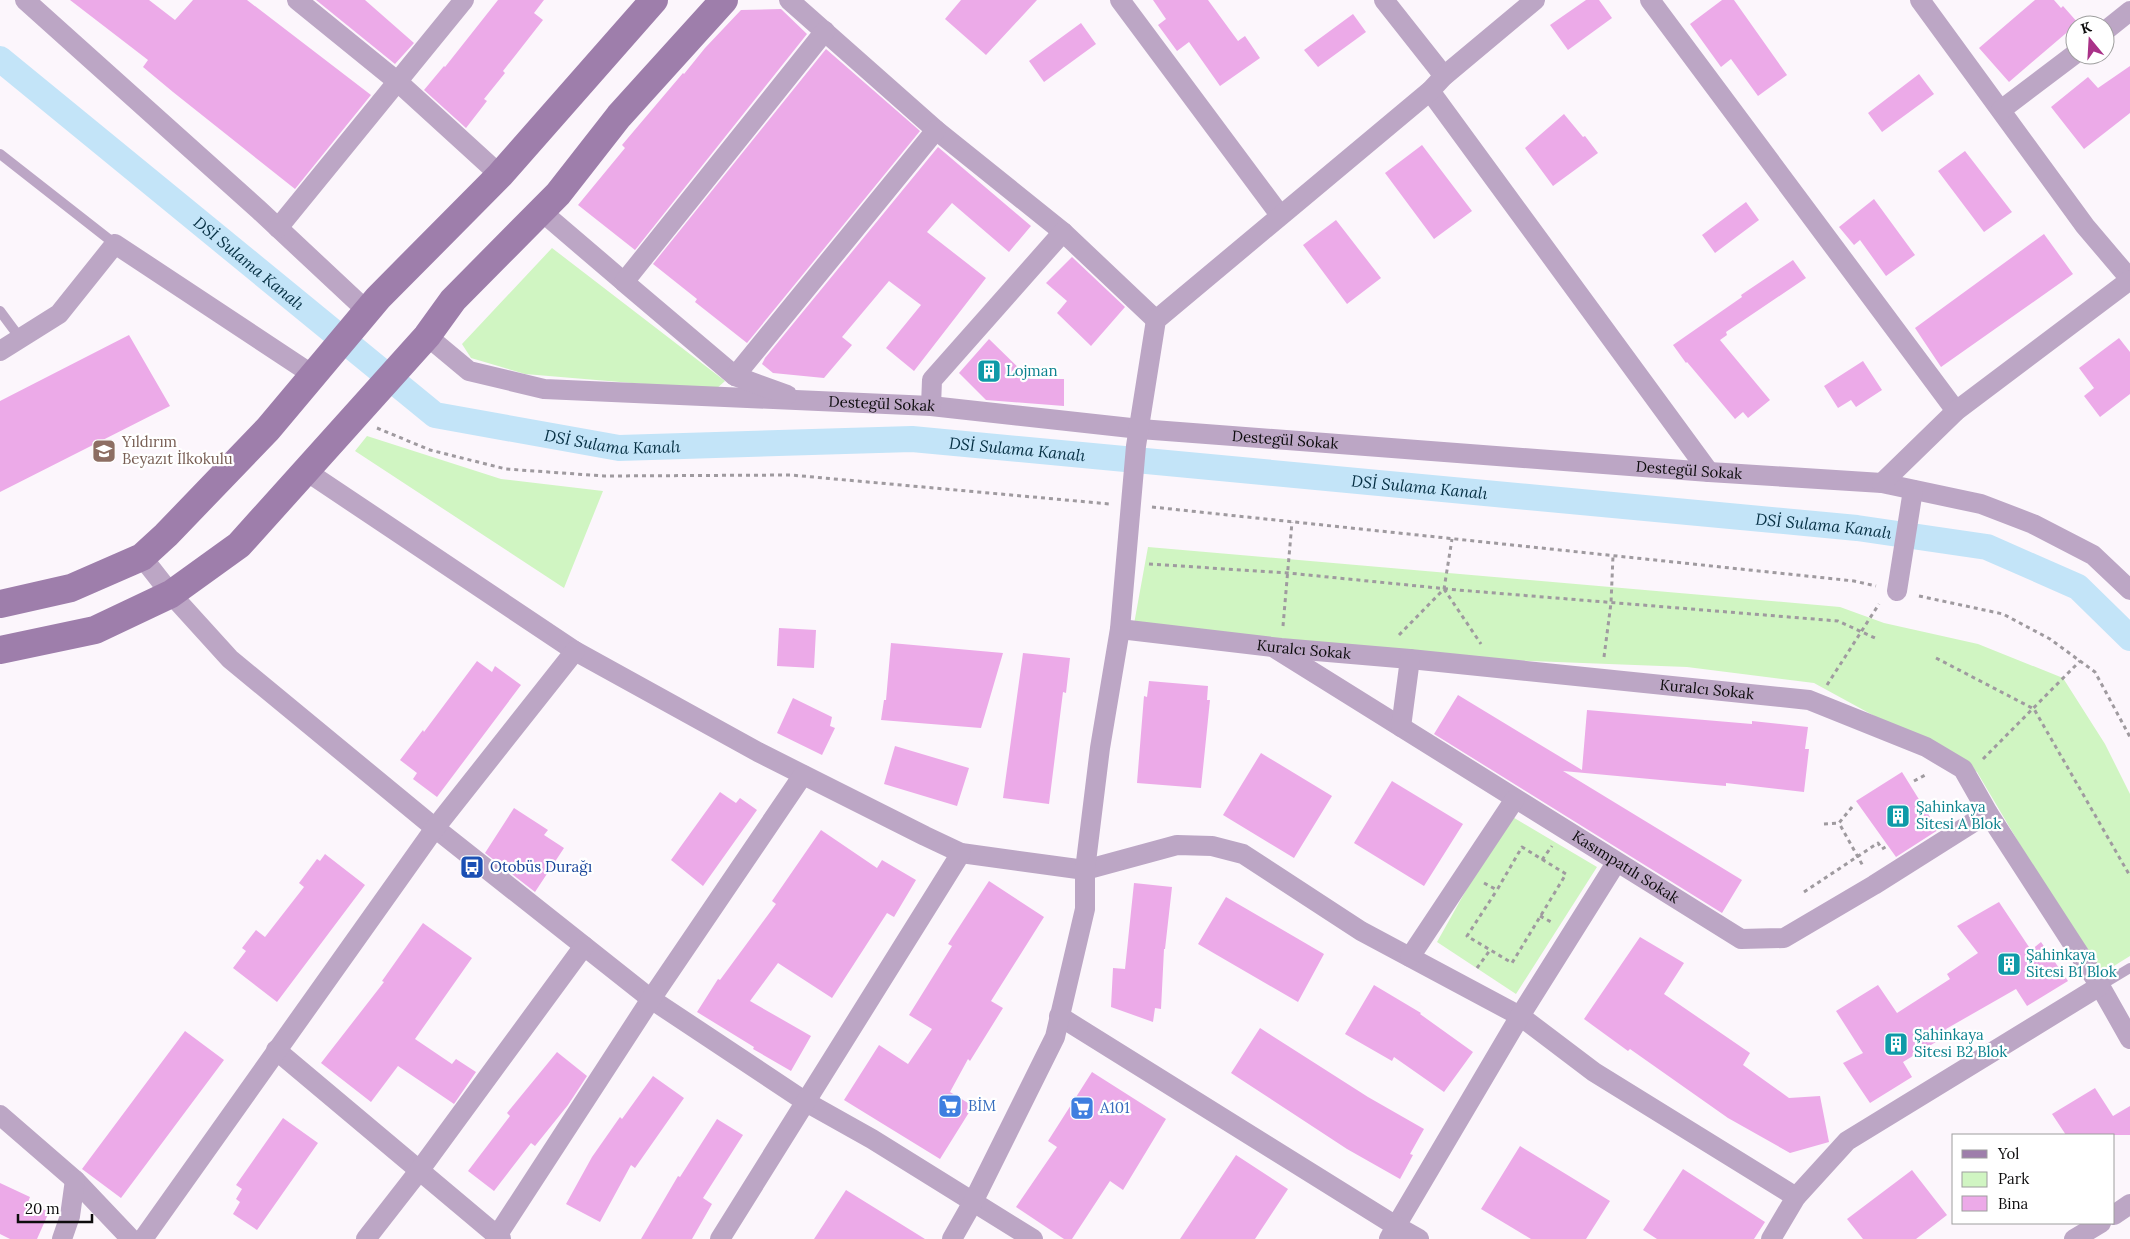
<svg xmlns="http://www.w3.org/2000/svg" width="2130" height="1239" viewBox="0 0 2130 1239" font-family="Lora,serif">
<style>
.green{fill:#d0f5c2}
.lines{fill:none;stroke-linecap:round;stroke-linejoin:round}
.canal{stroke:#c3e4f8;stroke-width:26}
.building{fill:#ecaae8}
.path{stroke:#9f9a9f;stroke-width:3;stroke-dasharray:4 4;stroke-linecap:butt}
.lane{stroke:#bca6c5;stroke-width:10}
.street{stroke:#bca6c5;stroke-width:20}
.secondary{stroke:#9e7eab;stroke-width:28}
.labels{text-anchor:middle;stroke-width:4.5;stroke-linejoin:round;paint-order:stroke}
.culture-label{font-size:15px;fill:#0d838f;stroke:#fff;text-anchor:start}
.street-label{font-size:15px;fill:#0d0c0d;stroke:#fff}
.education-label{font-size:15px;fill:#785e54;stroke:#fff;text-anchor:start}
.transit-label{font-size:15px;fill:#164399;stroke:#fff;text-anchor:start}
.shop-label{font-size:15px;fill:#366cbe;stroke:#fff;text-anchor:start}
.water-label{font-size:16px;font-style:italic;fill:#042e42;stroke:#fff}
</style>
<rect width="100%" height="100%" fill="#fcf6fc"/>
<!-- green -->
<path class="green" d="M552,248l173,133 -10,9 -190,-16 -54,-16 -9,-14z
M367,436l134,43 102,12 -39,97 -209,-137z
M1148,547l692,60 44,16 94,21 85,34 42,66 25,50v162l-29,18 -52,-80 -72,-122 -163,-89 -127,-16 -205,-8 -348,-35z
M1511,816l86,51 -81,127 -79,-52 37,-66z"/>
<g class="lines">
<!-- canal -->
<path class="canal" id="s1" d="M0,59l435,356 184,33 293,-9 945,89 130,19 91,40 52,51"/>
</g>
<!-- building -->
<path class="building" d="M70,0h79l26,20 18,-20h54l124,95 -76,94 -122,-97 -30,-25 5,-7z
M316,0h49l49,43 -19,21z
M498,0h46l-10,13 9,7 -40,51 2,2 -21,26 3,2 -21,27 -42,-38 20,-24 1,1z
M961,0h76l-51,55 -41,-36z
M1153,0h55l30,41 7,-5 15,22 -40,28 -31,-44 -12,9 -19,-26 8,-6z
M1586,0h13l13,18 -44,32 -18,-25z
M1722,0h12l53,75 -29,21 -27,-37 -10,8 -31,-43z
M2035,0h19l7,8 2,-2 15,17 -69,59 -30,-34z
M781,9l26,25 -172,216 -57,-45 47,-57 -3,-3 61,-72 1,1 21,-26 36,-38z
M1353,14l13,18 -48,35 -14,-17z
M1081,23l15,21 -52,38 -15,-21z
M826,49l94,82 -173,212 -52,-41 2,-3 -44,-35z
M2130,66v47l-46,36 -33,-42 37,-30 10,11z
M1919,74l15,20 -52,38 -14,-19z
M1564,114l19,23 2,-1 13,17 -45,33 -28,-38z
M1422,145l50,66 -38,28 -49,-66z
M938,147l93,79 -22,26 -57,-49 -25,29 59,46 -72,93 -28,-23 35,-43 -32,-24 -47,56 10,8 -28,33 -51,-5 -11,-9 3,-6z
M1965,151l47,61 -28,20 -46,-61z
M1874,199l41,56 -29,21 -26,-36 -6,5 -15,-18z
M1746,202l13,18 -44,33 -13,-18z
M1336,220l45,58 -34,26 -44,-59z
M2044,234l29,40 -132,93 -26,-39z
M1072,257l53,50 -34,39 -34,-33 10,-12 -21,-18z
M1793,260l13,18 -80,54 1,3 -7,5 50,60 -22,18 -5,-6 -8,7 -48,-57 -1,1 -13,-18 69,-48 -1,-2z
M129,335l41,71 -170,86v-91z
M2119,338l11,14v42l-30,23 -16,-21 10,-8 -15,-20z
M989,339l41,40h34v27l-78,-6 -27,-27z
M1863,361l19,29 -26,17 -5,-7 -13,8 -14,-22z
M779,628l37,2 -2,38 -37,-2z
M891,643l112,10 -22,75 -100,-8 3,-20h2z
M1023,653l47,5 -4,35 -3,-1 -14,112 -46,-6z
M477,661l15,11 3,-6 26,19 -84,112 -24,-18 4,-6 -17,-13 23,-30 1,2z
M1149,681l59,5 -1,14h3l-9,88 -64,-5 7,-87 3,1z
M1458,695l124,75 5,-60 165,14v-3l56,6 -3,22h4l-5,43 -78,-9v3l-163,-15 179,109 -20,33 -288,-179z
M793,698l39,19 -2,9 5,2 -13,27 -45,-22z
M895,746l74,22 -12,38 -73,-22z
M1261,753l71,43 -38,62 -71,-43z
M1902,772l36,58 -42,27 -40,-56z
M1392,781l71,43 -39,62 -70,-43z
M720,792l16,11 4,-5 17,12 -54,76 -32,-26z
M514,808l34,22 -4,5 20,13 -29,44 -50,-39z
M821,830l56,38 5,-8 34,20 -22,37 -7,-4 -55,85 -54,-35 -28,38 61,35 -20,35 -38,-22 1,-2 -57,-35 21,-33 2,1 56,-76 -4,-3z
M325,854l40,31 -88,117 -44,-34 13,-17 -4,-3 14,-18 9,7 39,-50 -5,-4 18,-24 3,2z
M989,881l55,36 -53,84 12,7 -33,53 -2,-2 -18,33 23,14 -33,53 -96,-59 35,-55 29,19 24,-35 -23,-14 43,-69 -4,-2z
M1134,883l38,4 -7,62h-1l-3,60 -6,-1 -2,14 -42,-15 2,-39 12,1z
M1226,897l98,57 -26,48 -100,-58z
M1999,902l32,48 10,-8 27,39 -41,25 -11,-17 -70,40 3,5 -46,28 9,15 -42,26 -27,-40 20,-10 -27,-42 42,-26 19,28 53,-34 -3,-5 31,-21 -21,-27z
M423,923l49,35 -57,81 37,25 4,-5 20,13 -22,32 -56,-38 -27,36 -50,-39 63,-81 -2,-1z
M1640,937l44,26 -20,31 86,59 -7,12 46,33 31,-2 9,46 -39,11 -62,-35 -98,-69 -2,2 -44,-32z
M1374,985l47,28 -1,1 53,38 -29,40 -50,-35 -2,4 -47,-27z
M1260,1028l108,69 56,32 -14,25 3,1 -13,24 -53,-30 -116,-76z
M185,1031l39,29 -103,138 -39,-29z
M557,1052l30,24 -19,29 -33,41 -4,-3 -37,48 -26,-20 42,-55 -3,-3z
M1092,1072l74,47 -43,71 -13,-9 -38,58h-8l-48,-32 41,-60 -9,-6z
M653,1076l31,22 -49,70 -4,-3 -31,57 -34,-18 26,-47 28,-40 2,2z
M2095,1088l18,28 17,-10v29h-64l-14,-21z
M283,1118l35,25 -61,87 -24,-16 7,-12 -4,-3 6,-10 -6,-4z
M717,1119l26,16 -40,63 9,6 -20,35h-51l37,-63 2,1z
M1520,1146l90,55 -24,38h-55l-50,-30z
M1236,1155l52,34 -33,50h-75z
M1683,1169l82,53 -11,17h-97l-14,-9z
M1912,1170l35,45 -31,24h-53l-16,-20z
M0,1183l30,14 -2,5 21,10 -12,27h-27l-10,-5z
M846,1190l79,49h-111z"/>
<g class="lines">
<!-- path -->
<path class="path" d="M377,428l53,22 76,19 98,7 187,-1 319,29
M1152,507l702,74 22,5
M1149,564l139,9 170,17 380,31 37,17
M1444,589l37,55
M1919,596l84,18 47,25 45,33 35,65
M1283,626l9,-104
M1399,635l45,-46 8,-50
M1604,657l7,-54 2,-47
M1936,658l98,51 96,167
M1827,685l52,-81
M1983,759l97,-98
M1914,781l13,-7
M1852,807l-13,16 24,43
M1824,824l15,-1
M1542,860l10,-14
M1484,883l13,7 25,-43 44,27 -54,89 -45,-27 30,-46
M1804,892l74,-49 4,6 5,-3
M1540,916l13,7
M1477,968l13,-18"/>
<!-- lane -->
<path class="lane" d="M0,154l115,90
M0,311l20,27
M2100,986l30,-18"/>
<!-- street -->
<g class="street">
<path d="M25,0l234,210 108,101"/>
<path d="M297,0l101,82 102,93"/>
<path d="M789,0l147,130 127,102 93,88"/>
<path d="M1120,0l160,215"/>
<path d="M1384,0l60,76"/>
<path d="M1650,0l306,411"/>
<path d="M1920,0l165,226 45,53"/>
<path d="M2105,31l25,-20"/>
<path d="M1430,91l279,381"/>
<path d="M2001,110l74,-56"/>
<path d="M541,211l83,71"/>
<path d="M278,228l186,-228"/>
<path id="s2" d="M427,336l42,35 75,18 387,17 209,23 569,43 173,11 99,21 52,20 60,31 37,35"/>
<path d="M0,351l59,-37 56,-70 198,131"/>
<path d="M735,376l-111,-94 201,-251"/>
<path d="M787,395l-52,-19 201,-246"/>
<path d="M931,406l1,-26 131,-148"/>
<path d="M306,471l269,180 183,101 167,84 36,17 124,17 92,-25 35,1 31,8 118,77 159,85 74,56 202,125"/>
<path d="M1882,483l74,-72 174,-131"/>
<path d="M142,557l29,37 59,65 205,169 216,171 155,103 66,37 161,100"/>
<path d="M1897,591l16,-101"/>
<path id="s3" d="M1120,629l161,19 129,11 399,41 117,47 37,22 25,44 112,173 30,53"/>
<path id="s4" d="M1276,649l465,290 43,-1 90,-53 114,-72"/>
<path d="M1401,727l9,-68"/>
<path d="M1410,957l105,-158"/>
<path d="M1059,1016l337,210 124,-210 96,-153"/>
<path d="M276,1050l225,189"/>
<path d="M0,1115l75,65 56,59"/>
<path d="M2114,1215l16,-11"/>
<path d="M62,1239l8,-23 5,-36"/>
<path d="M143,1239l292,-411 140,-177"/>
<path d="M366,1239l53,-68 165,-225"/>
<path d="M495,1239l156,-240 152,-224"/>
<path d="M720,1239l241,-386"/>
<path d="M952,1239l21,-37 82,-165 30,-128v-39l15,-122 20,-119 16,-183 20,-126c91,-77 183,-152 274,-229l14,-15 91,-76"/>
<path d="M1389,1239l7,-13 23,13"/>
<path d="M1771,1239l25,-42 51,-56 253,-155"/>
<path d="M2074,1239l27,-16"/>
</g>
<!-- secondary -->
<path class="secondary" d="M0,604l71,-16 71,-31 24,-22 102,-106 110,-131 122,-123 154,-175
M0,650l95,-20 76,-36 68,-49 188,-209 26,-36 105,-106 61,-78 105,-116"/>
</g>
<!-- icons -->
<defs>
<g id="building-square" transform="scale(1.25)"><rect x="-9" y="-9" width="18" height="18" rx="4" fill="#0f9aa8" stroke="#fff"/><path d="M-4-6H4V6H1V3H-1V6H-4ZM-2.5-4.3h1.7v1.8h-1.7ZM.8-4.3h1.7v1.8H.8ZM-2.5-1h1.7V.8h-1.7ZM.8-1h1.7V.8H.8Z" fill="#fff"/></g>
<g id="school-square" transform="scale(1.25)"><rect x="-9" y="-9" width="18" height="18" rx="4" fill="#8d6e63" stroke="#fff"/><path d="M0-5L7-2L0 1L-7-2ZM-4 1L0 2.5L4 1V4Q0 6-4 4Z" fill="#fff"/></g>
<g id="bus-square" transform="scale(1.25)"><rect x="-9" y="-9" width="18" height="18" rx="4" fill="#1a4fb4" stroke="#fff"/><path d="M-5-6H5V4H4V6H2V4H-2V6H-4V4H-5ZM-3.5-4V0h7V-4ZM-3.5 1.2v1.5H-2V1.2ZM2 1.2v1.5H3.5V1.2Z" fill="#fff"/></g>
<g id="supermarket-square" transform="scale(1.25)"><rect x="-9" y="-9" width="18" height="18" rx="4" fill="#3f7fe0" stroke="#fff"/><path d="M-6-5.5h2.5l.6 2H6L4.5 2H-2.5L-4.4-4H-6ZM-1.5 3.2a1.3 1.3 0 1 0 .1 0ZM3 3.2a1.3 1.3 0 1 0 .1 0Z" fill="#fff"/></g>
</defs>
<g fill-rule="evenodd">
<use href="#building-square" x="989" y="371"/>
<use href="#school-square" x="104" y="451"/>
<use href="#building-square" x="1898" y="816"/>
<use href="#bus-square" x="472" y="867"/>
<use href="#building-square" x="2009" y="964"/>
<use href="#building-square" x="1896" y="1044"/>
<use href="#supermarket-square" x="950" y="1106"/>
<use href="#supermarket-square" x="1082" y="1108"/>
</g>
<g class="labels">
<!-- culture labels -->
<g class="culture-label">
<text x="1006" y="376">Lojman</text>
<text x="1916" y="812">Şahinkaya<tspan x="1916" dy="17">Sitesi A Blok</tspan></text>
<text x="2026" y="960">Şahinkaya<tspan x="2026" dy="17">Sitesi B1 Blok</tspan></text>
<text x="1914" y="1040">Şahinkaya<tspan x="1914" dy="17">Sitesi B2 Blok</tspan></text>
</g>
<!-- street labels -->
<g class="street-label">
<text dy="5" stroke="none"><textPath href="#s2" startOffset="470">Destegül Sokak</textPath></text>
<text dy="5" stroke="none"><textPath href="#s2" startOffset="875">Destegül Sokak</textPath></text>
<text dy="5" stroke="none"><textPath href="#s2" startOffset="1280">Destegül Sokak</textPath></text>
<text dy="5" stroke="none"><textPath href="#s3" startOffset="185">Kuralcı Sokak</textPath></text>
<text dy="5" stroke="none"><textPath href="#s3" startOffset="590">Kuralcı Sokak</textPath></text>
<text dy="5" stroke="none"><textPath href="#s4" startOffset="412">Kasımpatılı Sokak</textPath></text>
</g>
<!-- education labels -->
<g class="education-label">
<text x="122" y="447">Yıldırım<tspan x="122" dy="17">Beyazıt İlkokulu</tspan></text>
</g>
<!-- transit labels -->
<g class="transit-label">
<text x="490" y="872">Otobüs Durağı</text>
</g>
<!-- shop labels -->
<g class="shop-label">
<text x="968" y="1111">BİM</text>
<text x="1100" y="1113">A101</text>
</g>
<!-- water labels -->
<g class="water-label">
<text dy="6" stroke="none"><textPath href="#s1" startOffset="322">DSİ Sulama Kanalı</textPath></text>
<text dy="6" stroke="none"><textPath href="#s1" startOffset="742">DSİ Sulama Kanalı</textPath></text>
<text dy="6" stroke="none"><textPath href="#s1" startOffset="1148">DSİ Sulama Kanalı</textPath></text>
<text dy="6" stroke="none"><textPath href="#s1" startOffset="1552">DSİ Sulama Kanalı</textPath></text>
<text dy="6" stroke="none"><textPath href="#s1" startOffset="1958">DSİ Sulama Kanalı</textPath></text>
</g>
</g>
<!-- legend -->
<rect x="1952" y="1134" width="162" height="90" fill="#ffffff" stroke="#9e9e9e"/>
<rect x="1962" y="1150" width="25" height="8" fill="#9e7eab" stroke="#9e9e9e"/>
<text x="1998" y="1159" font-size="15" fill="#0d0c0d">Yol</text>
<rect x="1962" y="1172" width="25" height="15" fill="#d0f5c2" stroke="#9e9e9e"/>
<text x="1998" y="1184" font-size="15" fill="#0d0c0d">Park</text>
<rect x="1962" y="1196" width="25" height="15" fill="#ecaae8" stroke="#9e9e9e"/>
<text x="1998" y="1209" font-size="15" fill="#0d0c0d">Bina</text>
<!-- north arrow -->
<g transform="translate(2090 40) rotate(342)"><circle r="24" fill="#ffffff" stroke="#9e9e9e"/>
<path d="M0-4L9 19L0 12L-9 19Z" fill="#a93288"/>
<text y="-8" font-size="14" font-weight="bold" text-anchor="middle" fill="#0d0c0d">K</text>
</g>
<!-- scale -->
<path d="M18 1214v8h74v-8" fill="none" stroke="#0d0c0d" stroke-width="2.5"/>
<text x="25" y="1214" font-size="15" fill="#0d0c0d" stroke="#ffffff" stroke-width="4" paint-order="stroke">20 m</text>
</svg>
